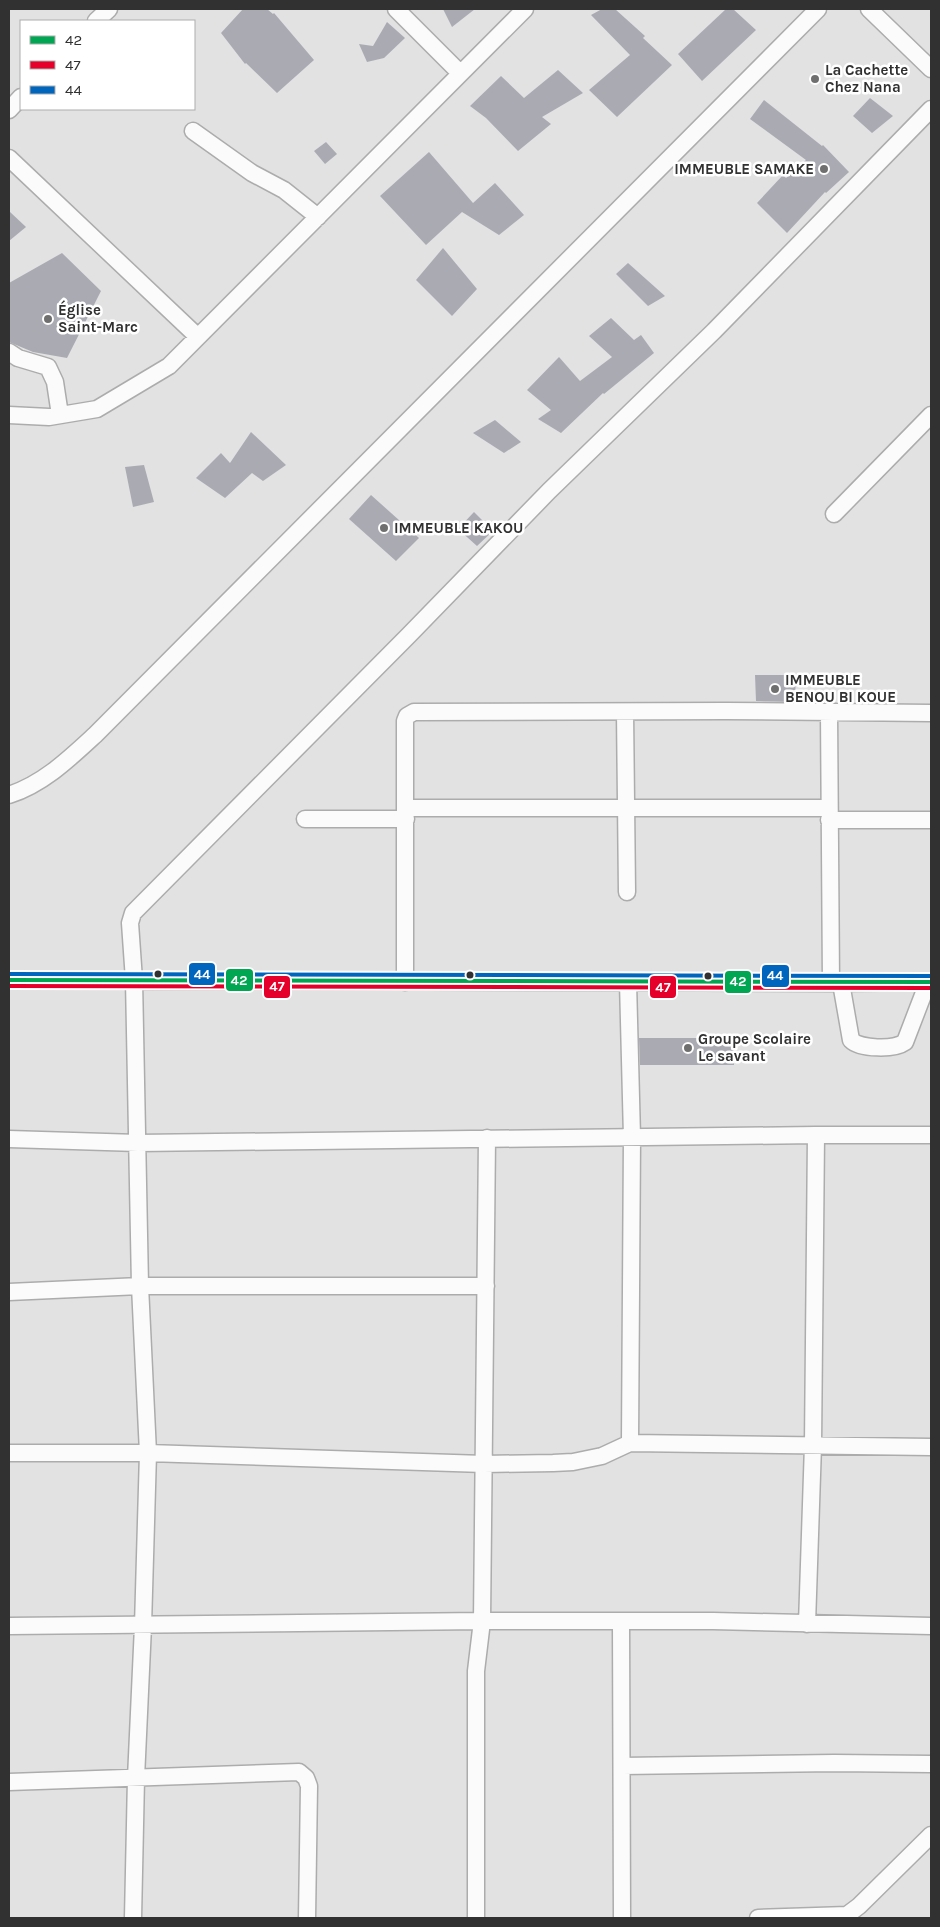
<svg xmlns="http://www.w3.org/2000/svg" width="940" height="1927" viewBox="0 0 940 1927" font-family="Karla,sans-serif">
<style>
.building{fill:#aaaab3}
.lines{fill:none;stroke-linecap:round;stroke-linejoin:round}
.minor-casing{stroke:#acacad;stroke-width:19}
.minor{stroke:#fbfbfb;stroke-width:16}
.bus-1-casing{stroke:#fff;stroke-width:8}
.bus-2-casing{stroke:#fff;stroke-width:8}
.bus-3-casing{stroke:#fff;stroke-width:8}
.bus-1{stroke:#00a651;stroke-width:4}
.bus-2{stroke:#e4002b;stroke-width:4}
.bus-3{stroke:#0065bd;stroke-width:4}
.poi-dot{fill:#6f6f70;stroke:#fff;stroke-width:2}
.bus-dot{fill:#313132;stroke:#fff;stroke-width:2}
.labels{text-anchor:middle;stroke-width:5;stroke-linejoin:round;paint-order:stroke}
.poi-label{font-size:15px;font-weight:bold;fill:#313132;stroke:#fff;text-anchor:start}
.line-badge{stroke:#fff;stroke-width:2}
.badge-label{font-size:14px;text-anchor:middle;font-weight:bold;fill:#fff}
</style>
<rect width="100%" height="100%" fill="#e2e2e3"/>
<!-- building -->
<path class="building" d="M243,9h24l6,5 1,-1 40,47 -37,33 -31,-30 -1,1 -24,-31z
M443,9h32l-23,18z
M602,9h13l30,27 -2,2 29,27 -55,52 -28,-27 41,-35 -39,-40z
M726,9h7l23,21 -54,51 -24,-27z
M387,22l18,16 -21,20 -17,4 -8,-18 14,2z
M558,70l25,23 -41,24 9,7 -33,27 -32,-33 -16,-12 31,-30 23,22z
M870,98l23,18 -21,17 -19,-17z
M764,100l58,46 1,-1 26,27 -23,21 -1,-1 -38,41 -30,-30 26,-28 3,3 20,-18 -56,-41z
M326,142l11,12 -12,10 -11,-13z
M429,152l44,51 22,-20 29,32 -25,20 -37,-23 -36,33 -46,-49z
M9,211l17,16 -17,14z
M443,248l34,41 -25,27 -36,-36z
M62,253l39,38 -34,67 -34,-6 -24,-10v-59z
M628,263l37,33 -17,10 -32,-32z
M611,318l23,22 7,-5 13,18 -50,41 -1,-1 -42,40 -23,-14 13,-9 -24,-20 32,-33 21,24 32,-24 -23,-21z
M495,420l26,22 -17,11 -31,-20z
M251,432l35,33 -23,16 -11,-8 -27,25 -29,-20 25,-25 9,10z
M144,465l10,37 -21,5 -8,-40z
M371,495l48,43 -23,23 -47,-42z
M474,512l19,19 -16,15 -19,-17z
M755,675h40l1,27 -40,-1z
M639,1038h95v27h-94z"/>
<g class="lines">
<!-- minor casing -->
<g class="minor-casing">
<path id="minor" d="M396,9l64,64
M869,9l62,60
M96,21l13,-12
M9,110l12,-13
M193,131l59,42 32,17 34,27
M9,158l189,179
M9,352l9,6 30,9 7,15 5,33
M9,415l40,2 48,-8 72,-43 356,-357
M834,514l97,-99
M625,712l2,180
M829,712l2,271
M9,795c34,-11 60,-36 86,-60l723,-726
M406,808h423
M305,819h101
M829,820h102
M9,980l822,3 100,-1
M405,982v-261l2,-5 7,-4 312,-1 205,2
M628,982l4,155 -2,306
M841,983l10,57c9,9 43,10 54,2l23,-60
M9,1139l129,4 678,-8h115
M9,1292l131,-6h346
M9,1453h139l336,11 69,-1 20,-1 29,-6 28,-13 301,4
M621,1621l1,297
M807,1624l6,-179 3,-310
M9,1626l473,-5h231l218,5
M622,1766l212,-3 97,1
M9,1782l290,-10 7,6 3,8 -2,132
M133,1918l3,-140 7,-152 5,-173 -8,-167 -6,-306 -4,-57 3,-10 276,-278 140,-144 165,-160 217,-222
M476,1918v-247l6,-50 5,-483
M758,1918l89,-3 12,-9 72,-71"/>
</g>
<!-- minor -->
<use href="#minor" class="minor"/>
<!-- bus-1 casing -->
<g class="bus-1-casing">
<path id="bus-1" d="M9,980l922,2"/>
</g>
<!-- bus-2 casing -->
<g class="bus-2-casing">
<path id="bus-2" d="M9,986l922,2"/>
</g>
<!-- bus-3 casing -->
<g class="bus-3-casing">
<path id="bus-3" d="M9,974l922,2"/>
</g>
<!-- bus-1 -->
<use href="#bus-1" class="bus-1"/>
<!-- bus-2 -->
<use href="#bus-2" class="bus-2"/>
<!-- bus-3 -->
<use href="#bus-3" class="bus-3"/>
</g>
<!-- markers -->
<g class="poi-dot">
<circle cx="815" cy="79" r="5"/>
<circle cx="824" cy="169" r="5"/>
<circle cx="48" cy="319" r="5"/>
<circle cx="384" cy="528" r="5"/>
<circle cx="775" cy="689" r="5"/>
<circle cx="688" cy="1048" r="5"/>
</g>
<g class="bus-dot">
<circle cx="158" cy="974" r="4.5"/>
<circle cx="470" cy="975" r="4.5"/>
<circle cx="708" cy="976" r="4.5"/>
</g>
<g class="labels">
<!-- poi labels -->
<g class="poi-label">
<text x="825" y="75">La Cachette<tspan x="825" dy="17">Chez Nana</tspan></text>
<text x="814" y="174" text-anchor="end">IMMEUBLE SAMAKE</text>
<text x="58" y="315">Église<tspan x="58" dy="17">Saint-Marc</tspan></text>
<text x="394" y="533">IMMEUBLE KAKOU</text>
<text x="785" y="685">IMMEUBLE<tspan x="785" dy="17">BENOU BI KOUE</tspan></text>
<text x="698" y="1044">Groupe Scolaire<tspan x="698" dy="17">Le savant</tspan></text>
</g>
</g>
<g class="line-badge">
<rect x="188" y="962" width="28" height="24" rx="5" fill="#0065bd"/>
<rect x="761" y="964" width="29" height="24" rx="5" fill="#0065bd"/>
<rect x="225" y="968" width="29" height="24" rx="5" fill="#00a651"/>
<rect x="724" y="970" width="28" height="24" rx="5" fill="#00a651"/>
<rect x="263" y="975" width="28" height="24" rx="5" fill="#e4002b"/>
<rect x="649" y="975" width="28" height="24" rx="5" fill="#e4002b"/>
</g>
<g class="badge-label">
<text x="202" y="979">44</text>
<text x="775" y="980">44</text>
<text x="239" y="985">42</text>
<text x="738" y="986">42</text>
<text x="277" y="991">47</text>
<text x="663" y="992">47</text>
</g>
<!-- border -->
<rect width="940" height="1927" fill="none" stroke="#313132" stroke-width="20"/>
<!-- legend -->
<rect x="20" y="20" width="175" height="90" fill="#ffffff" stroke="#adadad"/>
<rect x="30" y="36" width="25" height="8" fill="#00a651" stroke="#adadad"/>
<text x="65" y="45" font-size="15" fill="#313132">42</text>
<rect x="30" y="61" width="25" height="8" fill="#e4002b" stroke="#adadad"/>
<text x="65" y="70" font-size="15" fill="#313132">47</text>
<rect x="30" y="86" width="25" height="8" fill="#0065bd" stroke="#adadad"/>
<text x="65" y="95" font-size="15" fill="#313132">44</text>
</svg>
